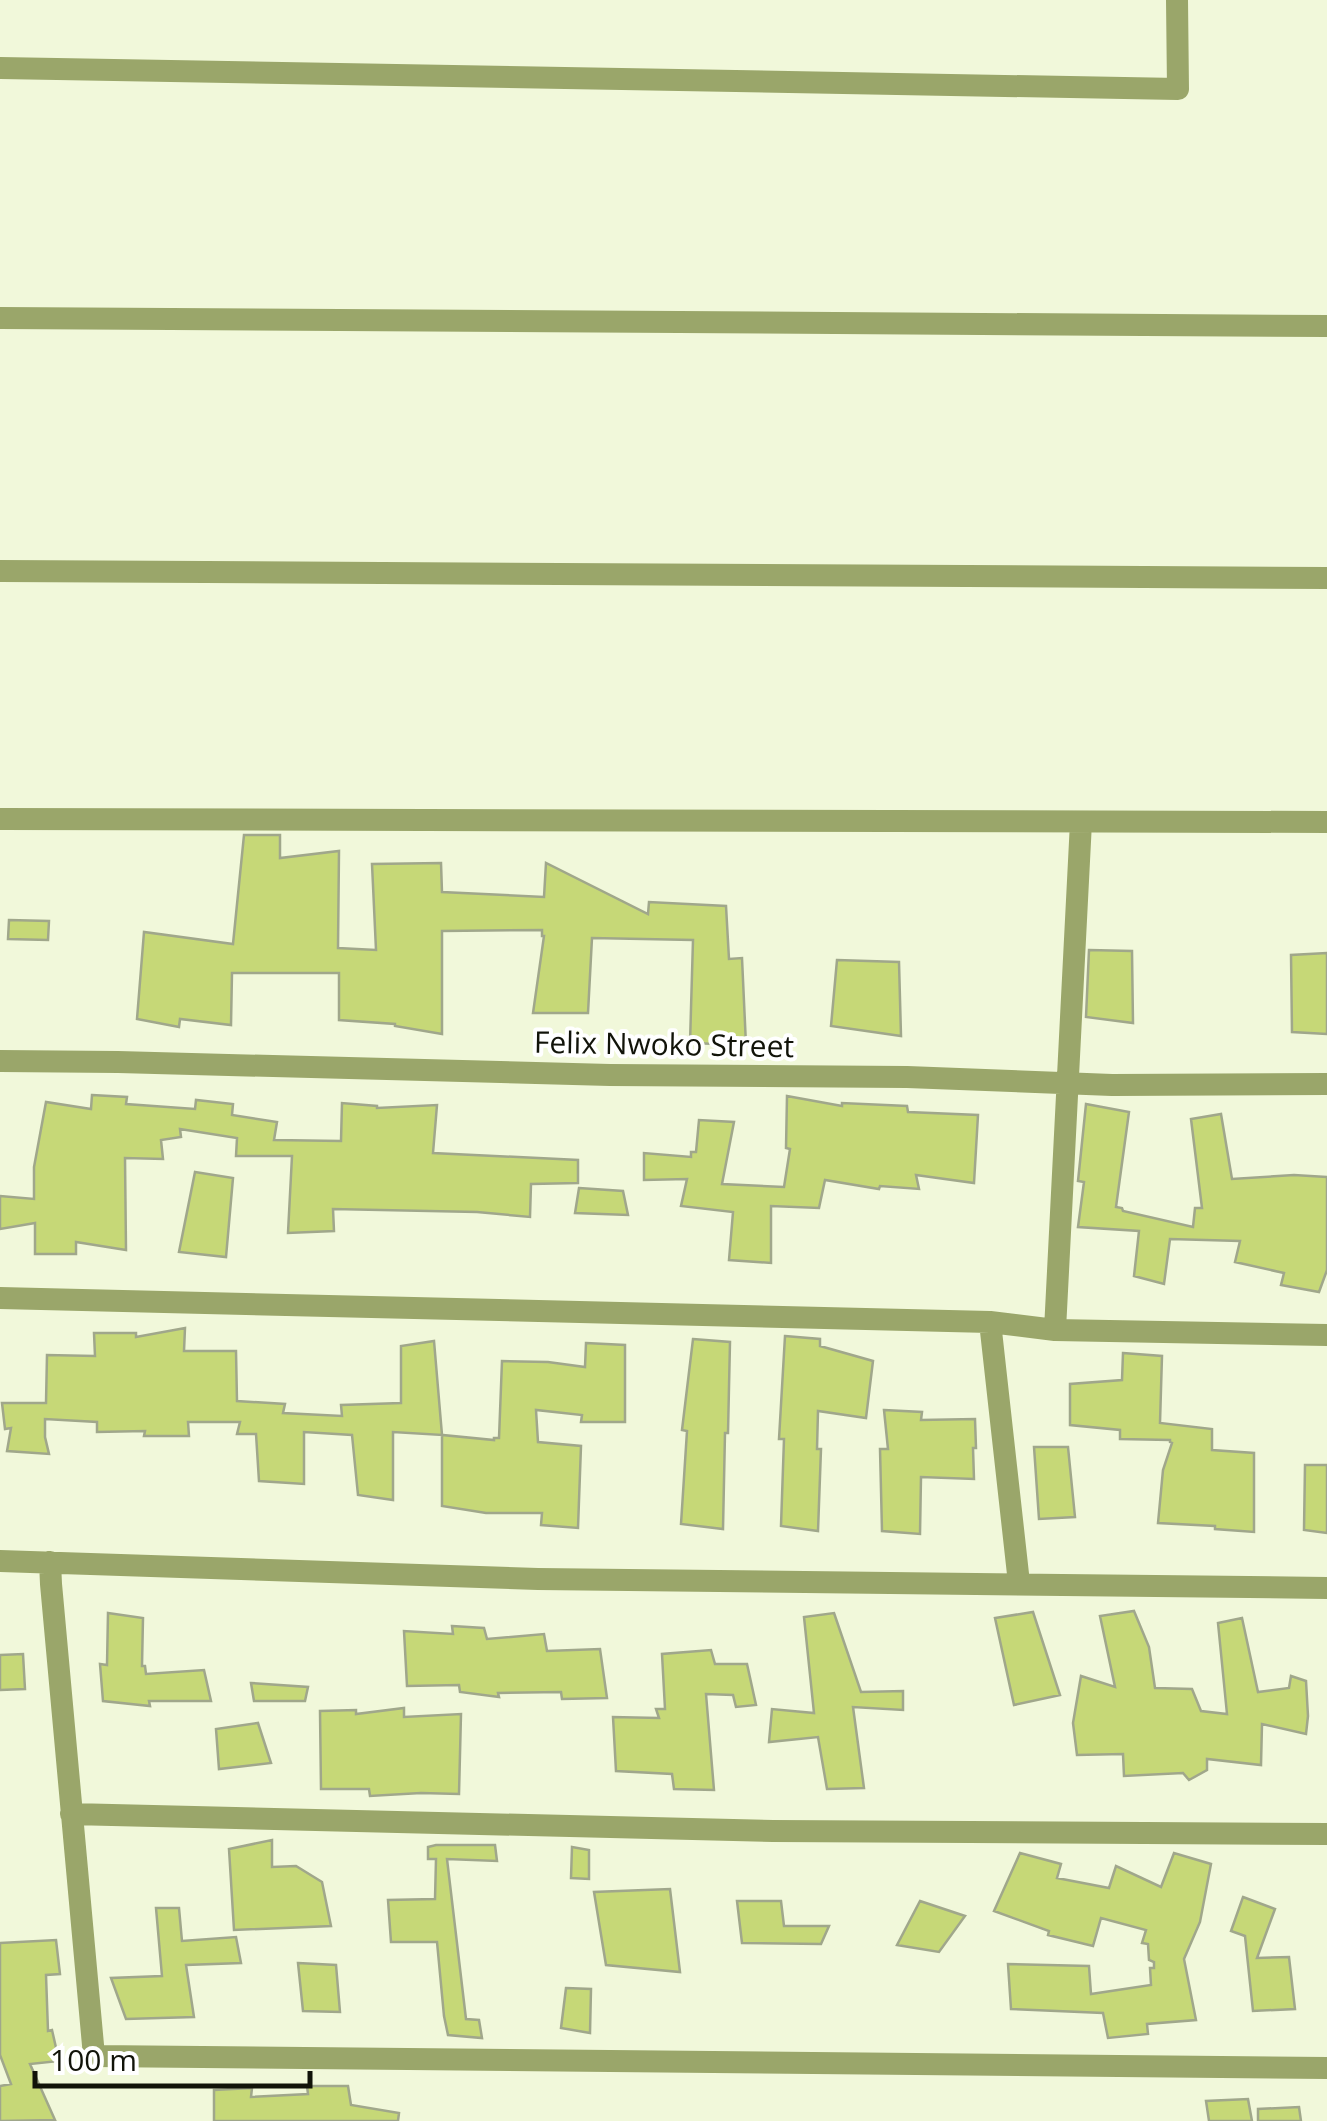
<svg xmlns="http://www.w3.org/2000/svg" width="1327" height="2121" viewBox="0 0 1327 2121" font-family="'Open Sans',sans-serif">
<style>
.building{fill:#c6d877;stroke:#a0a78b;stroke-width:2.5}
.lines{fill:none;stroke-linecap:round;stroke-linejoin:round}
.minor{stroke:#9aa66a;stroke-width:22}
.labels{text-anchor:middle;stroke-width:8;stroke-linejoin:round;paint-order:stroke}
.street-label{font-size:30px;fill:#111309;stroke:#fff}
</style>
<rect width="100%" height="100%" fill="#f1f8da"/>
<!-- building -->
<path class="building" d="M244,835h36v23l59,-7 -1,97 38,2 -4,-86 69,-1 1,29 102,5 2,-34 102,51 1,-12 77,4 3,53 13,-1 4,87 -56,-2 3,-103 -101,-2 -4,75h-55l11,-77h-2v-6l-100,1v103l-47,-8v-2l-56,-4v-47h-107l-1,52 -51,-6 -1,8 -42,-8 7,-87 89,12z
M9,920l40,1 -1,19 -40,-1z
M1089,950l43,1 1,72 -47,-6z
M1327,953v81l-35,-2 -1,-77z
M837,960l62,2 2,74 -70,-10z
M92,1095l35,2 -1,7 69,5 1,-9 37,4 -1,11 45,7 -3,18 67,1 1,-38 35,3v2l60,-3 -4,48 145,7v23l-47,1 -1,33 -53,-5 -144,-3 1,22 -46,2 4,-77h-56l1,-18 -57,-9 1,8 -20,3 2,19 -38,-1 1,92 -50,-8v12h-41v-31l-35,6v-33l34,3v-32l12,-65 45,7z
M787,1096l55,10v-3l65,3 1,6 70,3 -4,68 -58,-8 3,14 -39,-3 -1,3 -54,-9 -6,28 -48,-2v57l-42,-3 4,-48 -52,-6 6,-27 -43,1v-27l47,4v-5h5l3,-32 35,2 -12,62 62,3 6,-38 -4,-1z
M1086,1104l43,8 -13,95 6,1 1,3 70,16 2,-19h7l-11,-89 30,-5 11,65 62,-4 33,2v93l-8,22 -38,-7 3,-12 -49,-11 5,-21 -70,-2 -6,45 -30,-8 5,-45 -61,-4 6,-45 -6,-1z
M195,1172l38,6 -7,79 -47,-5z
M579,1188l44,3 5,24 -53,-2z
M185,1328l-1,23h52l1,50 48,3 -2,9 59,3 -1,-11 60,-2v-57l33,-5 8,94 -49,-3v68l-35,-5 -6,-60 -48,-3v52l-45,-3 -3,-47h-19l3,-12h-52l1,14h-45l1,-5 -48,1v-10l-52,-3v18l4,17 -42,-3 4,-23 -6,1 -3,-26h44l1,-48 48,1 -1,-23h42v4z
M785,1336l35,3v7l53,15 -7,57 -48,-7 -1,38h4l-3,82 -37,-5 3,-87h-5z
M693,1339l37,3 -2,91h-3l-2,96 -42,-5 6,-93 -5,-1z
M586,1343l39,2v77h-44l1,-7 -46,-5 2,32 43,4 -3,82 -37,-3 1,-12h-56l-44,-7v-71l52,5v-2h5l3,-77 46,1 37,5z
M1123,1353l39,3 -2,67 52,6v21l42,3v79l-39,-3v-3l-57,-3 5,-53 9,-27 -2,-1v-2l-50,-1v-9l-50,-5v-41l52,-4z
M884,1410l38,2 -1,8 54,-1 1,29h-3l1,31 -53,-2 -1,57 -38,-3 -2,-82h8z
M1034,1447h34l7,70 -36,2z
M1305,1465h22v68l-23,-3z
M1134,1611l15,36 6,41 37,1 9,22 26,3 -9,-91 24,-5 16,74 31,-4 2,-12 15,5 2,35 -2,18 -44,-10 -1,41 -54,-6v11l-18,10 -6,-7 -59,3 -1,-22 -46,1 -4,-32 8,-47 34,11 -15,-71z
M1033,1612l27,83 -46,10 -19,-87z
M108,1613l35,5 -1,48h3l1,8 58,-4 7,31h-62l1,5 -47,-5 -3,-37 7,1z
M834,1613l27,79 42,-1v19l-50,-3 11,81 -37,1 -9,-52 -49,5 3,-33 42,4 -10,-96z
M452,1626l32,2 3,11 57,-5 3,17 53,-2 7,49 -45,1 -1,-7 -63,1 1,4 -39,-5 -1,-7 -52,1 -3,-55 49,3z
M711,1650l4,14h32l9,41 -20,2 -3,-12 -27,-1 8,96 -40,-1 -2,-15 -56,-3 -3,-54 46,1 -3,-9h9l-3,-55z
M23,1654l2,35 -25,1v-35z
M251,1683l57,4 -3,14h-51z
M404,1708v9l57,-3 -2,80 -38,-1 -51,3 -1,-7h-48l-1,-78 36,-1v4z
M258,1723l13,40 -52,6 -3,-40z
M272,1840v27l24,-1 26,16 9,44 -97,4 -5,-81z
M436,1845h59l2,16 -50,-2 19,160 13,1 3,18 -34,-3 -4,-19 -7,-74h-46l-3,-42 47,-1 1,-40h-8v-12z
M572,1847l17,3v29l-18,-1z
M1020,1853l41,11 -4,14 52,10 7,-22 45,21 13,-34 37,11 -11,58 -16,37 12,61 -49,4 1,10 -40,4 -5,-25 -92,-4 -3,-45 81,2 2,28 60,-9 -1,-17h4v-6l-5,-2 -1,-16 -6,-1 4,-13 -45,-12 -8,28 -45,-11 1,-4 -55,-20z
M670,1889l10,83 -74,-7 -12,-73z
M1243,1897l32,12 -18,49 32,-1 6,52 -42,2 -8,-75 -14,-5z
M737,1901h44l3,25h45l-8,18 -79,-1z
M920,1901l45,15 -26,36 -42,-7z
M156,1908h23l3,33 54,-4 5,26 -55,2 8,52 -68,2 -15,-41 51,-2z
M56,1940l4,34 -14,1 2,56 4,-1 7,31 -29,3 25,56 -55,1v-35l11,-2 -11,-29v-112z
M298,1963l38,2 4,47 -37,-1z
M566,1988l25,1 -1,44 -29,-5z
M307,2086h41l3,19 48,8 -1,8h-184v-31l38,-2 -1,9 57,-3z
M1248,2099l4,22h-43l-3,-20z
M1299,2107l2,14h-43v-12z"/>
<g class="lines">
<!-- minor -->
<path class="minor" d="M0,68l1178,21 -1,-89
M0,318l1327,8
M0,571l1327,7
M0,819l1327,3
M0,1061l118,1 492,13 297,2 205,8 215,-1
M0,1298l990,24 65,8 272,5
M990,1322l29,261
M1055,1330l26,-508
M0,1561l538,18 789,9
M50,1562l1,22 43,472 1233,12
M71,1814l702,17 554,3"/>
</g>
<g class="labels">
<!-- street labels -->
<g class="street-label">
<text transform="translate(664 1045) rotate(1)" y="10">Felix Nwoko Street</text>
</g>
</g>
<!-- scale -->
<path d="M35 2071v15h275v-15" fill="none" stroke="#111309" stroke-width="5"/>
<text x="50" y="2071" font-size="30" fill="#111309" stroke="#ffffff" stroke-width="8" paint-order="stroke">100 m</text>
</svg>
